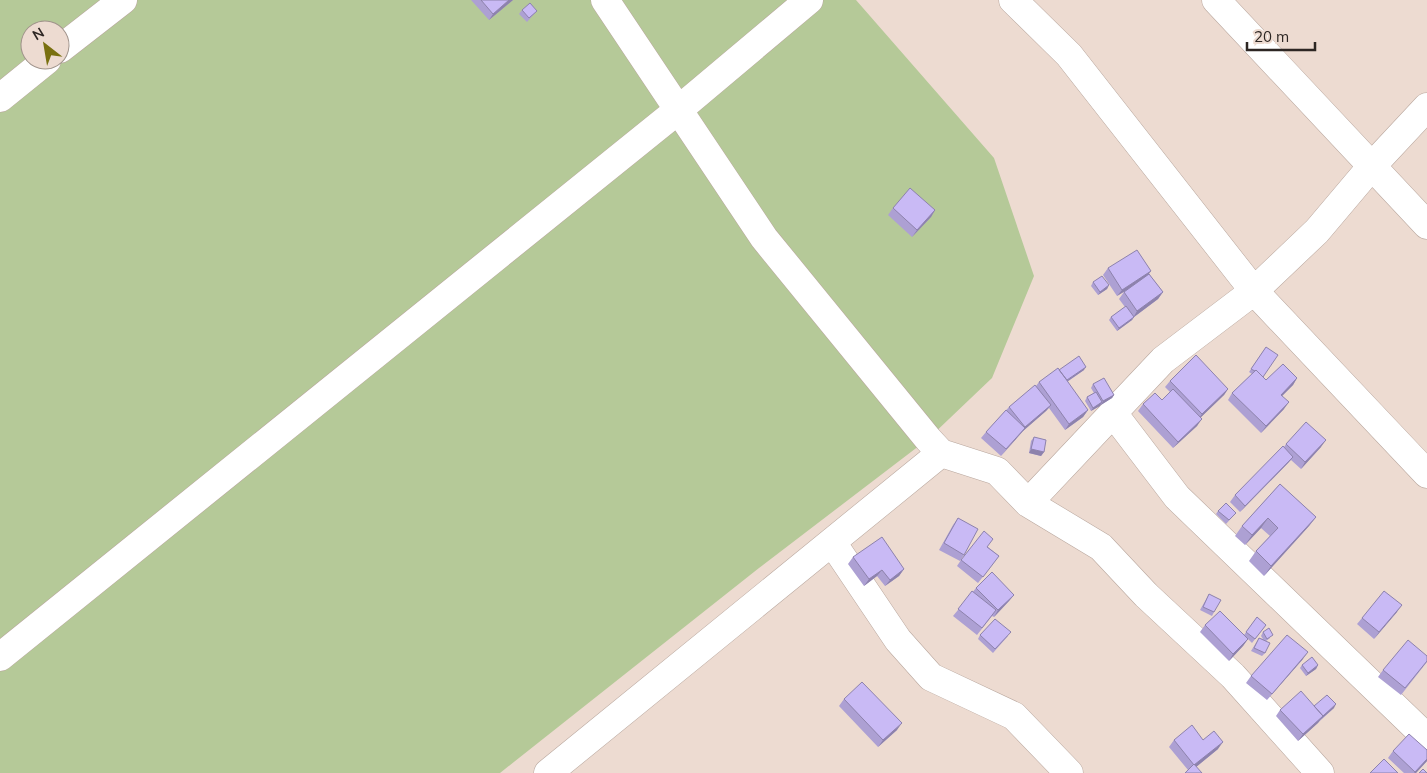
<svg xmlns="http://www.w3.org/2000/svg" width="1427" height="773" viewBox="0 0 1427 773" font-family="Mulish,sans-serif">
<style>
.green{fill:#b5c998;fill-rule:evenodd}
.lines{fill:none;stroke-linecap:round;stroke-linejoin:round}
.street-casing{stroke:#b9a79e;stroke-width:29}
.street{stroke:#fff;stroke-width:28}
.wall{fill:#ada0d3}
.shaded-wall{fill:#8d82ac}
.building{fill:#c9baf5;stroke:#8d82ac}
</style>
<rect width="100%" height="100%" fill="#eddbd1"/>
<!-- green -->
<path class="green" d="M0,0h856l138,158 40,118 -42,102 -64,61 -169,129 -259,205h-500zM30,30h30v30h-30z"/>
<g class="lines">
<!-- street casing -->
<g class="street-casing">
<path id="street" d="M605,0l159,238 164,201 13,14 56,18 31,32 73,44 45,48 87,81 87,97
M1013,0l56,55 185,236 173,183
M1216,0l211,225
M60,49l63,-49
M0,98l47,-38
M1113,413l64,84 250,241
M1028,503l135,-143 91,-69 63,-60 54,-64 56,-60
M832,542l66,98 33,37 83,39 55,57
M0,657l677,-546 132,-111
M548,773l393,-320"/>
</g>
<!-- street -->
<use href="#street" class="street"/>
</g>
<!-- wall -->
<path class="wall" d="M471,0h42l-24,20z
M522,10l15,1 -3,3 -7,8 -8,-8z
M893,208l42,2 -4,7 -19,20 -24,-22z
M1108,268l41,6 14,18 -5,7 -24,18 -2,3 -15,11 -8,-11 2,-3 14,-10 -6,-8 5,-7 3,-2 -10,6 -14,-21z
M1093,282l16,3 -2,4 -9,6 -7,-9z
M1266,347l-3,30 3,3 31,-2 -4,7 -11,11 2,13 -23,24 -33,-33 4,-7 20,-19 -3,-2z
M1059,370h25l-17,12 21,28 -5,7 -18,13 -16,-22 -3,3 -23,20 -22,25 -20,-18 5,-6 23,-25 27,-21 3,-4z
M1170,381l58,8 -4,6 -24,23 -3,8 -24,22 -35,-37 5,-7 19,-4 8,-8 -5,-5z
M1093,384l21,11 -2,3 -21,13 -6,-10 2,-4 7,-4 -3,-5z
M1034,437l10,15 -3,4 -12,-3 2,-12z
M1286,444l35,3 -20,22 -10,-9 -3,3 -48,49 -10,-10 5,-7 49,-48z
M1280,484l36,33 -7,9 -45,50 -15,-15 7,-10 14,-15 -9,-8 -16,17 -10,-9 7,-10z
M1218,511l18,2 -10,11 -10,-10z
M958,518l6,37 -4,6 -21,-11 14,-25z
M988,547l11,9 -21,27 -21,-17 4,-6z
M853,557l51,12 -5,7 -14,10 -8,-10 -13,10 -16,-22z
M976,588l38,7 -5,6 -15,16 -2,-1 -15,19 -24,-19z
M1209,594l5,18 -2,4 -12,-6z
M1397,612l-23,27 -17,-15 5,-6z
M1257,617l9,8 -14,18 -4,-4 -5,7 -14,15 -29,-29 5,-7 39,10z
M1263,632l7,6 -4,3 -1,12 -3,3 -11,-5 8,-13 4,1 -2,-3z
M980,635l28,1 -15,17 -15,-14z
M1303,659l-36,41 -21,-17 5,-7z
M1427,662l-26,33 -23,-18 5,-7z
M1302,665h16l-2,4 -10,7 -6,-8z
M844,699l53,31 -19,17 -39,-41z
M1314,706l20,2 -36,33 -22,-25 4,-6z
M1174,740h29l15,9 -22,18 -8,3 -19,-23z
M1393,751l34,10 -11,12h-12l-16,-15z"/>
<!-- shaded-wall -->
<path class="shaded-wall" d="M509,0h4l-24,20 4,-6z
M935,210l-4,7 -19,20 5,-7z
M1151,271l-5,7 -29,18 5,-6z
M1109,285l-2,4 -9,6 2,-3z
M1163,292l-5,7 -24,18 -2,3 -15,11 2,-3 14,-10 4,-7z
M1086,367l-2,3 -22,15 3,-3z
M1297,378l-4,7 -17,17 5,-7z
M1228,389l-4,6 -27,26 5,-7z
M1114,395l-2,3 -11,7 2,-4z
M1102,402l-2,4 -9,5 2,-3z
M1289,402l-5,7 -23,24 5,-7z
M1051,405l-5,6 -23,20 -22,25 24,-29z
M1088,410l-5,7 -18,13 4,-6z
M1202,419l-5,7 -24,22 5,-6z
M1326,440l-5,7 -20,22 4,-7z
M1031,449l13,3 -3,4 -12,-3z
M1293,457l-5,6 -48,49 5,-6z
M1316,517l-7,9 -45,50 7,-10z
M1268,518l-7,10 -16,17 7,-10z
M904,569l-5,7 -14,10 5,-6z
M882,570l-5,6 -13,10 5,-7z
M1014,595l-5,6 -15,16 4,-7z
M1402,605l-5,7 -23,27 5,-7z
M1248,639l-5,7 -14,15 4,-7z
M1308,652l-5,7 -36,41 5,-6z
M1318,665l-2,4 -10,7 2,-3z
M1336,704l-2,4 -14,12 3,-4z
M1323,716l-5,7 -20,18 5,-7z
M902,723l-5,7 -19,17 5,-7z
M1223,742l-5,7 -28,23 4,-7z
M1427,759v2l-11,12h-2z"/>
<!-- building -->
<path class="building" d="M481,0h28l-16,14z
M530,3l7,8 -8,7 -7,-8z
M910,188l25,22 -18,20 -24,-22z
M1137,250l14,21 -29,19 -14,-22z
M1149,274l14,18 -26,19 -13,-19z
M1102,276l7,9 -9,7 -7,-10z
M1126,306l8,11 -15,11 -8,-11z
M1266,347l12,8 -15,22 -7,-7 -1,1 -4,-2z
M1196,355l32,34 -26,25 -32,-33z
M1079,356l7,11 -19,13 -8,-10z
M1283,364l14,14 -16,17 8,7 -23,24 -34,-33 24,-23 10,10z
M1058,368l30,42 -19,14 -30,-42z
M1104,378l10,17 -11,6 -10,-17z
M1035,385l16,20 -26,22 -16,-20z
M1173,389l29,30 -24,23 -35,-38 12,-11 7,7z
M1096,392l6,10 -9,6 -6,-11z
M1006,410l19,18 -19,21 -20,-17z
M1306,422l20,18 -21,22 -19,-18z
M1034,437l12,3 -2,12 -13,-3z
M1283,446l10,11 -48,49 -10,-11z
M1280,484l36,33 -45,49 -15,-15 22,-23 -10,-10 -16,17 -10,-9z
M1226,503l10,10 -7,7 -11,-9z
M958,518l20,11 -14,26 -20,-12z
M984,531l9,8 -6,8 12,9 -16,21 -22,-17z
M882,537l22,32 -14,11 -8,-10 -13,9 -16,-22z
M992,572l22,23 -16,15 -22,-22z
M972,591l24,19 -14,18 -24,-19z
M1384,591l18,14 -23,27 -17,-14z
M1209,594l12,6 -7,12 -11,-5z
M1220,611l28,28 -15,15 -28,-29z
M1257,617l9,8 -11,14 -9,-7z
M995,619l16,13 -16,17 -15,-14z
M1269,628l4,7 -6,4 -4,-7z
M1287,635l21,17 -36,42 -21,-18z
M1259,638l11,5 -5,10 -11,-5z
M1408,640l19,16v5l-22,27 -22,-18z
M1312,657l6,8 -10,8 -6,-8z
M862,682l40,41 -19,17 -39,-41z
M1301,691l22,25 -20,18 -23,-24z
M1327,695l9,9 -13,12 -9,-10z
M1192,725l11,15 11,-9 9,11 -29,23 -20,-25z
M1409,734l18,16v9l-12,13 -22,-21z
M1384,759l14,14h-28z
M1194,764l8,9h-17z
M1423,769l4,4h-8z"/>
<!-- north arrow -->
<g transform="translate(45 45) rotate(329)"><circle r="24" fill="#eddbd1" stroke="#a0938b"/>
<path d="M0-4L9 19L0 12L-9 19Z" fill="#797010"/>
<text y="-8" font-size="14" font-weight="bold" text-anchor="middle" fill="#2d2623">N</text>
</g>
<!-- scale -->
<path d="M1247 42v8h68v-8" fill="none" stroke="#2d2623" stroke-width="2.5"/>
<text x="1254" y="42" font-size="15" fill="#2d2623" stroke="#eddbd1" stroke-width="4" paint-order="stroke">20 m</text>
</svg>
